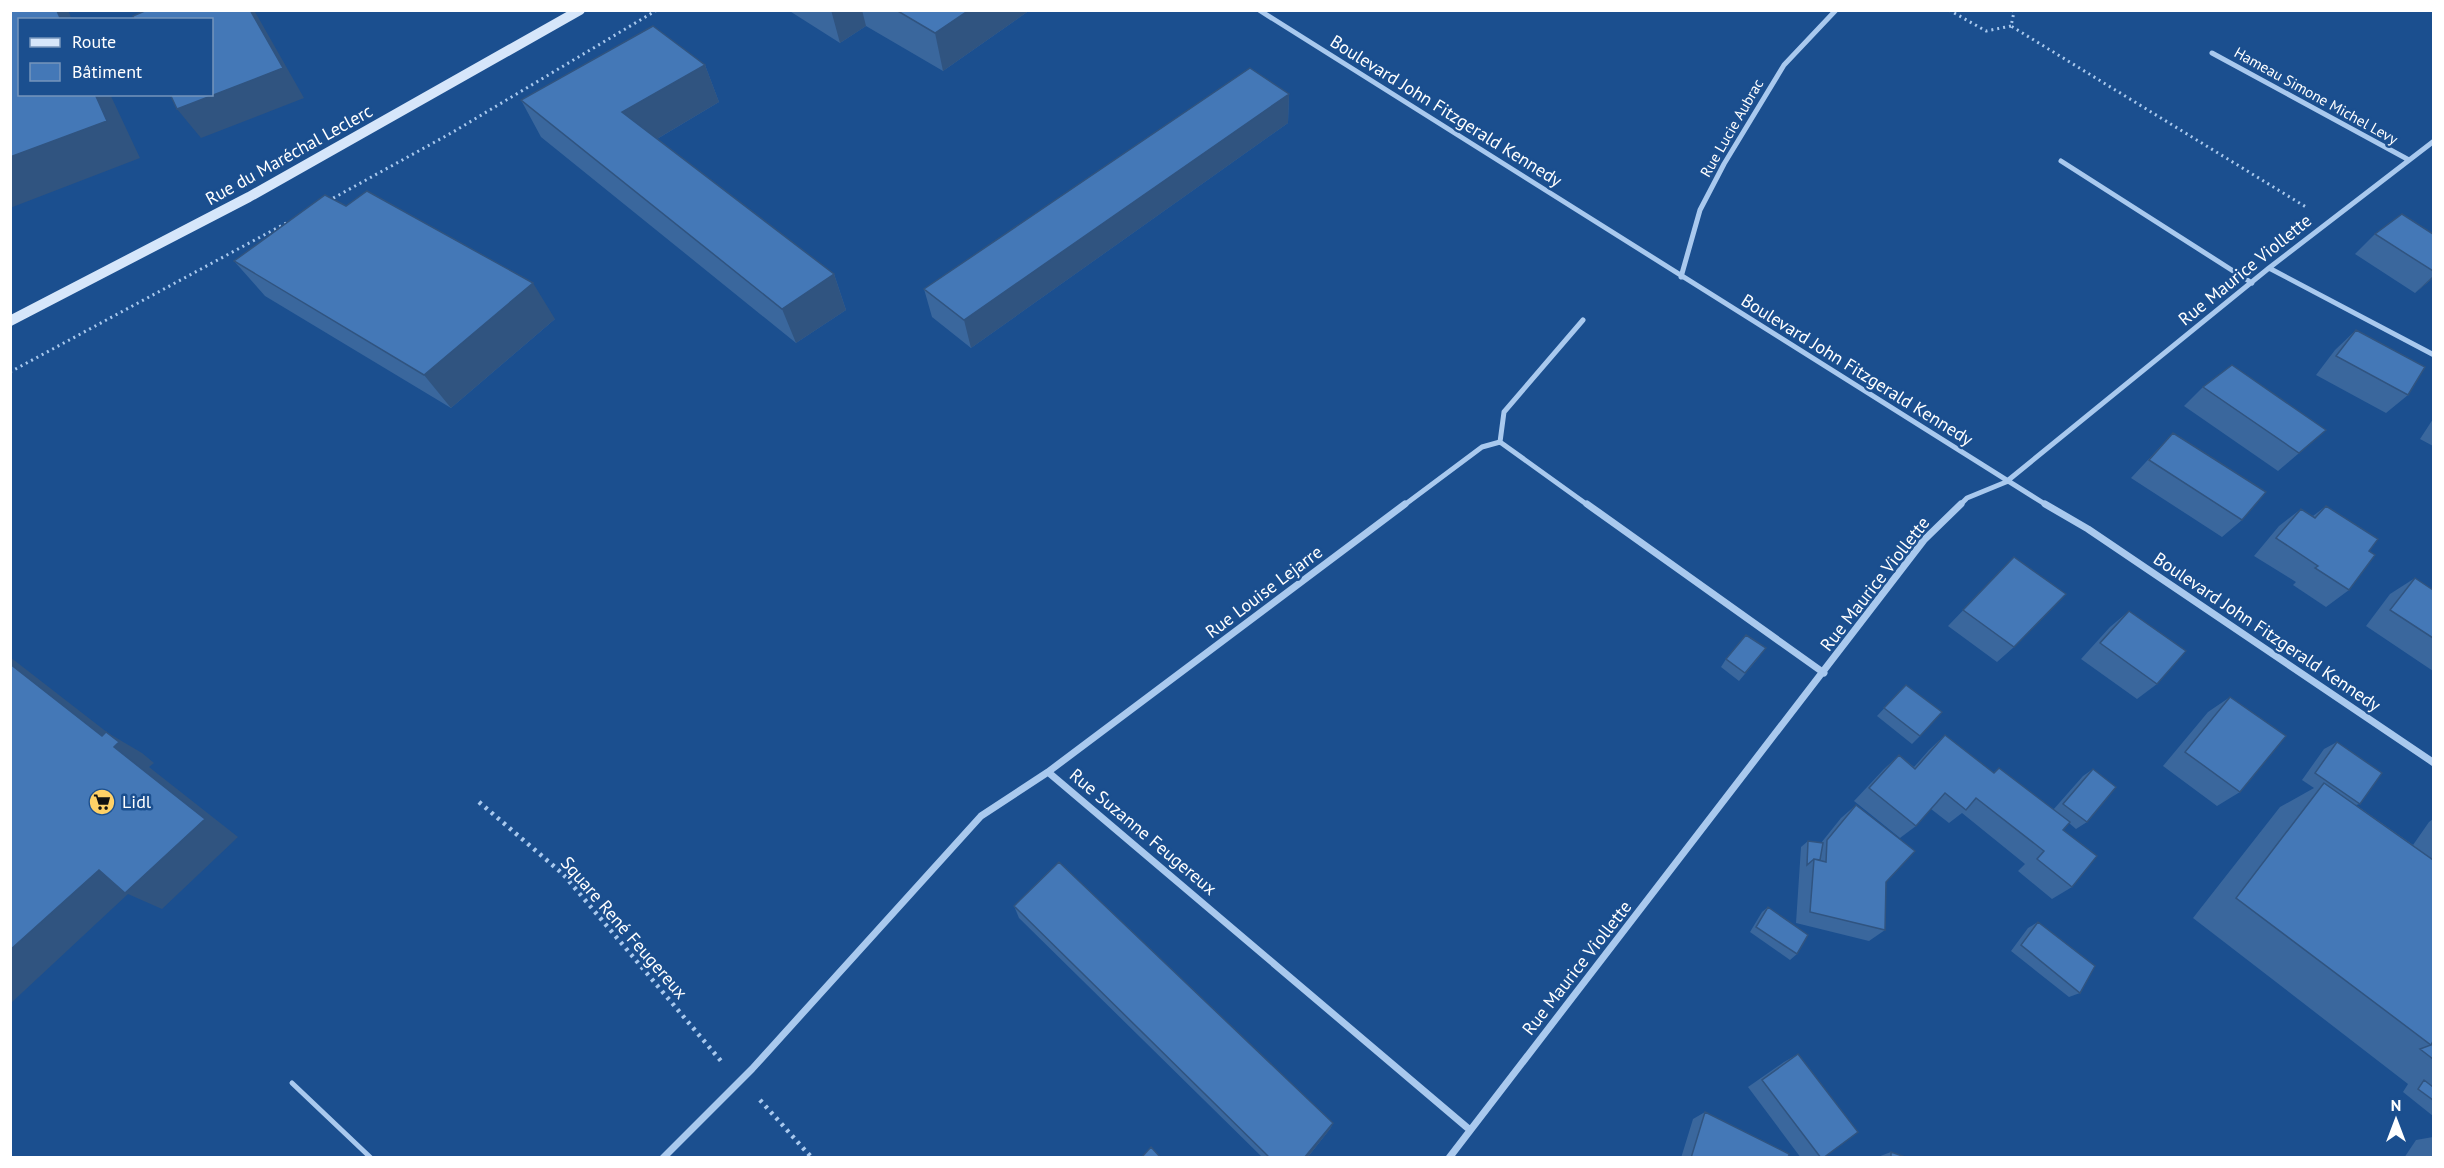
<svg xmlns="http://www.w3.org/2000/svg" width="2444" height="1168" viewBox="0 0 2444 1168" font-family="'PT Sans',sans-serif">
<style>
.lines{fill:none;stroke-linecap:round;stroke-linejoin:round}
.path-far1{stroke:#a9c9ee;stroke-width:3;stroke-dasharray:2 4;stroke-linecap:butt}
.path{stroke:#a9c9ee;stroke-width:4.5;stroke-dasharray:3 5;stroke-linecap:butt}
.service{stroke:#a9c9ee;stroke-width:5}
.minor-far1{stroke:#a9c9ee;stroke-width:5}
.minor{stroke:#a9c9ee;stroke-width:7}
.secondary{stroke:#d6e6fa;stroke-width:10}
.wall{fill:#3a679d}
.shaded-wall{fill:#305480}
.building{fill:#4478b7;stroke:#305480;stroke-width:1.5}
.labels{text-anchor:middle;stroke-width:5;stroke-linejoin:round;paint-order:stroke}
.far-street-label{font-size:15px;fill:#fff;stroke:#1b4f8f}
.street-label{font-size:18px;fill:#fff;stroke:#1b4f8f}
.poi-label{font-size:18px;fill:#fff;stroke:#1b4f8f;text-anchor:start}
</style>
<rect width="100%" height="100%" fill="#1b4f8f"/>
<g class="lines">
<!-- path-far1 -->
<path class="path-far1" d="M1949,10l37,21 25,-5
M2012,10l2,2 -3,14 295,181
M328,201l125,-69 204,-122
M10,372l280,-151"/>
<!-- path -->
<path class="path" d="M479,802l84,72 158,187
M760,1100l52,58"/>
<!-- service -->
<path class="service" d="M292,1083l79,75"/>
<!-- minor-far1 -->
<path class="minor-far1" d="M1259,10l789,496
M2212,53l197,107
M2061,161l191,122
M2269,268l165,87
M1681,277l19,-67 24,-46 60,-99 52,-55
M1500,442l4,-30 79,-92
M1403,506l79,-59 18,-5 89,64
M1959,506l8,-8 39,-16 263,-214 165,-127"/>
<!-- minor -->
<path class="minor" d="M1587,504l237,169
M2045,504l43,25 346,234
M1048,772l357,-268
M663,1158l89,-89 229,-253 67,-44 422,358
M1449,1158l475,-618 37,-36"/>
<!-- secondary -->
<path class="secondary" d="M10,321l239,-124 331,-187"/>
</g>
<!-- wall -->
<path class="wall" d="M788,10h242l-87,61 -77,-45 -26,17z
M705,65l14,37 -62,37 177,135 12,36 -50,33 -255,-206 -20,-37z
M1289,94l-1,29 -317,225 -39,-31 -8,-28z
M2375,234h58v44l-18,15 -60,-39z
M234,261l321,58 -104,89 -186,-112z
M2356,330l52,65 -22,18 -70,-38 19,-25z
M2203,387l123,43 -48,41 -94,-65z
M2433,419v27l-13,-7z
M2173,433l69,87 -20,17 -91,-59z
M2326,506l43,45 -20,39 -23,17 -33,-22 3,-3 -42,-26 25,-30 22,-17 12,7z
M2014,557v90l-17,15 -49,-36z
M2415,578l18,12v81l-67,-45 24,-32z
M2129,611l28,73 -20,15 -56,-40 29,-32z
M1760,656l-21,25 -18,-14 5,-8z
M1906,685l14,51 -8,8 -35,-28z
M2230,697l10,95 -23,14 -54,-40 45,-54z
M1945,735l48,38 6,-5 54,42 30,-34 10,-7 -6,53 -11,7 -7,-6 -6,7 9,57 -20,12 -34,-28 7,-7 -63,-51 -13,10 -18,-14 -15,17 -16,12 -46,-37 30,-32 15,-14 15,12 15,-17z
M2337,742l23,62 -4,1 57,40 16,-23 4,-3v297l-30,-24 5,-8 -215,-166 87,-111 34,-19 -12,-8 22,-31z
M1856,805l30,77 -1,48 -16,11 -73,-18 5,-76 7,-6 13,2 20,-25z
M1014,906l319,217 -3,6 -23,29h-44l-244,-240z
M1768,907l29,47 -7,6 -40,-28 12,-20z
M2038,922l42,71 -11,4 -58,-46 17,-23z
M1798,1054l25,104h-22l-53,-71 36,-25z
M1705,1112l83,46h-107l12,-39z
M2433,1137v21h-29l12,-18z
M1891,1152l17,6h-33z"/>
<!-- shaded-wall -->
<path class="shaded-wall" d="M53,10h15l4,10h-11z
M250,10h4l50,88 -103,40 -24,-29z
M831,10h31l4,16 -26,17z
M969,10h61l-87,61 -8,-38z
M705,65l14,37 -79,47 -18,-37z
M95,94h15l30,64 -130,50v-51z
M1289,94l-1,29 -317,225 -7,-28z
M834,274l12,36 -50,33 -14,-34z
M2433,276v2l-18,15z
M533,283l22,36 -104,89 -27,-33z
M10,657l98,76 34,20 12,10 -5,4 89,70 -76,72 -34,-15 -118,110v-54l104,-203 -12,-11 -92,-72z
M1333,1123l-3,6 -23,29h-3z"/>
<!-- building -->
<path class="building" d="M10,10l47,1 4,9h-41v74h75l12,27 -97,36z
M147,10h103l33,58 -106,41 -7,-15h42v-74h-78l-1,-4z
M896,10h73l-34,23z
M653,26l52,39 -83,47 212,162 -52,35 -261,-209z
M1250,68l39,26 -325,226 -40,-31z
M367,191l166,92 -109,92 -190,-114 91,-66 21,11z
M2402,214l31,20v37l-58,-37z
M2356,330l69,37 -17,28 -72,-39z
M2232,365l94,65 -27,23 -96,-66z
M2173,433l93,59 -24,28 -93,-60z
M2326,506l52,33 -9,12 6,4 -26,35 -34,-22 3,-2 -42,-28 25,-29 14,9z
M2014,557l52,37 -52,53 -51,-37z
M2415,578l18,12v48l-43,-28z
M2129,611l57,40 -29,33 -57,-41z
M1746,635l20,13 -21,25 -19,-14z
M10,664l92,72 4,-4 13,10 -5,5 91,72 -80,74 -26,-23 -89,80z
M1906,685l36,27 -22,24 -36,-28z
M2230,697l56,39 -46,56 -55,-40z
M1945,735l49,38 5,-5 71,54 -7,8 34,26 -25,31 -35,-28 7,-8 -68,-53 -10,12 -21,-17 -29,33 -47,-38 30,-33 16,14z
M2337,742l45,31 -22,31 -45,-31z
M2093,769l23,18 -29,35 -24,-18z
M2324,783l109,77v181l-2,4 -195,-147z
M1856,805l59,46 -29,31 -1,48 -75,-18 4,-53 12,3 1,-22z
M1808,841l15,2 -3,17 -6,-1 -7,6z
M1059,862l274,261 -29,35h-34l-256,-252z
M1768,907l40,28 -11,19 -41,-27z
M2038,922l57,44 -15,27 -59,-48z
M2433,1041v18l-13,-10 11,-4z
M1798,1054l60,78 -35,26h-2l-59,-78z
M2424,1080l9,7v13l-15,-11z
M1705,1112l84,42 -1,4h-97z
M1151,1147l10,11h-20z
M1891,1152l17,6h-17z"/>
<!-- icons -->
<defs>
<g id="supermarket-disc" transform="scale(1.35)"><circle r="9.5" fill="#ffd166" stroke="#1b4f8f"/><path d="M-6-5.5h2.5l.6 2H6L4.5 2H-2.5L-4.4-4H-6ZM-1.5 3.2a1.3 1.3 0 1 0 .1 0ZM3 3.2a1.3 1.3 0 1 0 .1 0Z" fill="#111"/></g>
</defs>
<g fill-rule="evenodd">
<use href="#supermarket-disc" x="102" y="802"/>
</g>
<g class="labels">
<!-- far-street labels -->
<g class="far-street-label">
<text transform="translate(2316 96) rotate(29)" y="5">Hameau Simone Michel Levy</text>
<text transform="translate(1732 128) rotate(-60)" y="5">Rue Lucie Aubrac</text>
</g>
<!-- street labels -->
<g class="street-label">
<text transform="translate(1446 111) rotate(32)" y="6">Boulevard John Fitzgerald Kennedy</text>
<text transform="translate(289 155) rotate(-29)" y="6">Rue du Maréchal Leclerc</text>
<text transform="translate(2245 270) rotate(-39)" y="6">Rue Maurice Viollette</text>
<text transform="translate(1857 370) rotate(32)" y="6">Boulevard John Fitzgerald Kennedy</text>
<text transform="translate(1875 584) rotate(-52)" y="6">Rue Maurice Viollette</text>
<text transform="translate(1264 592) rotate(-37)" y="6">Rue Louise Lejarre</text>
<text transform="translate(2267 632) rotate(34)" y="6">Boulevard John Fitzgerald Kennedy</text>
<text transform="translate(1143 832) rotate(40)" y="6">Rue Suzanne Feugereux</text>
<text transform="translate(624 928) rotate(49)" y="6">Square René Feugereux</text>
<text transform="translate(1577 968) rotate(-52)" y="6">Rue Maurice Viollette</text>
</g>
<!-- poi labels -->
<g class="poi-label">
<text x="122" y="808">Lidl</text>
</g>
</g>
<!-- border -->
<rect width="2444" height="1168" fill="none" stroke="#ffffff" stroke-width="24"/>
<!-- legend -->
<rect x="18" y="18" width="195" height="78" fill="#1b4f8f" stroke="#7695bc" stroke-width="1.5"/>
<rect x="30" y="38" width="30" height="9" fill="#d6e6fa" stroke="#7695bc" stroke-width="1.5"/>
<text x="72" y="48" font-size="18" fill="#ffffff">Route</text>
<rect x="30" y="63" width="30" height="18" fill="#4478b7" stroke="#7695bc" stroke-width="1.5"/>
<text x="72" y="78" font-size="18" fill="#ffffff">Bâtiment</text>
<!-- north arrow -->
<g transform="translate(2396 1120)" stroke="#1b4f8f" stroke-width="4.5" paint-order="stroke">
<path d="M0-4.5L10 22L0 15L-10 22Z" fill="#ffffff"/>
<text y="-9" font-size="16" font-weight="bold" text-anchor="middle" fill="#ffffff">N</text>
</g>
</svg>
